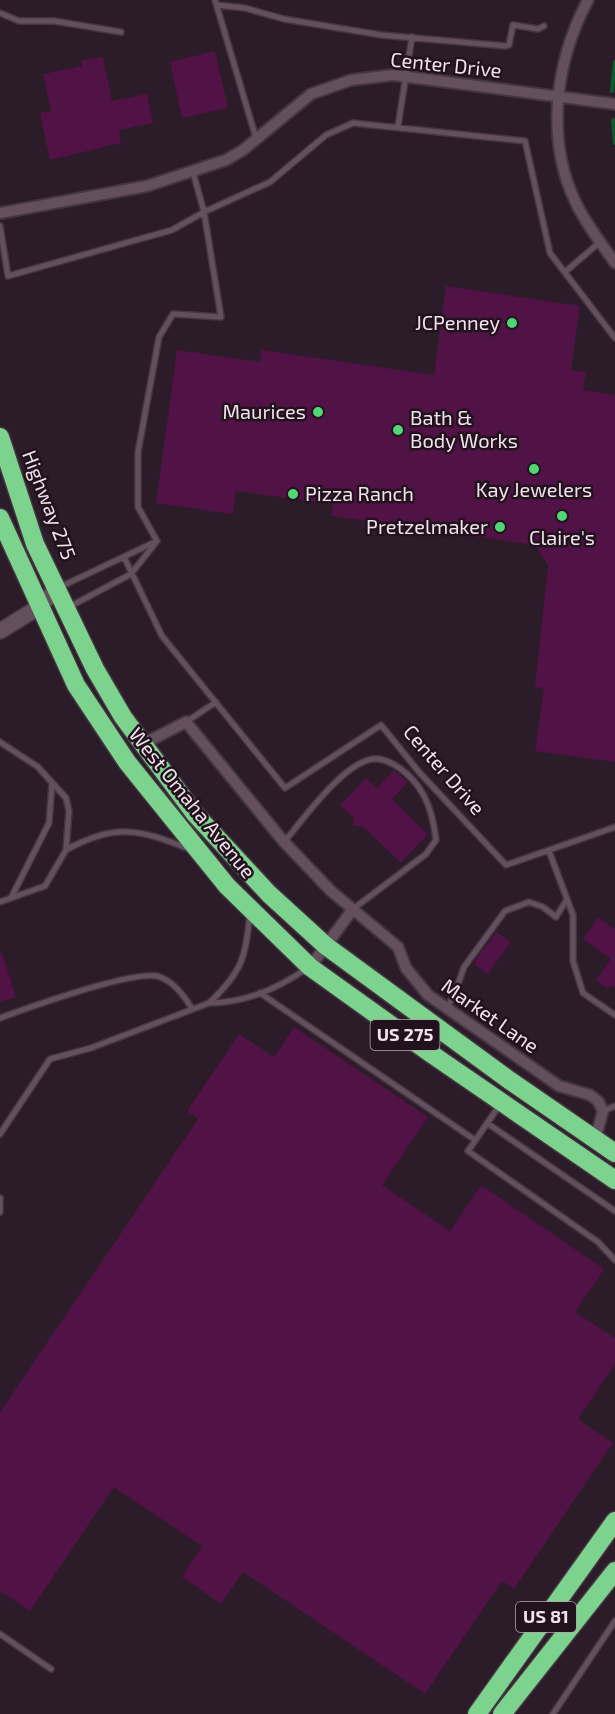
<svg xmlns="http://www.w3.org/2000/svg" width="615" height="1714" viewBox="0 0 615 1714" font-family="'Exo 2',sans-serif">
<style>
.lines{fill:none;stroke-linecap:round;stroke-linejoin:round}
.stream{stroke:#0a5d28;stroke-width:4}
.building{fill:#511246}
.lane-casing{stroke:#443641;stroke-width:8}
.street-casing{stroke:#443641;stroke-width:14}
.secondary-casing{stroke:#443641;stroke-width:18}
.highway-casing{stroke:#443641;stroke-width:21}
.lane{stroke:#634f5e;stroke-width:5}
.street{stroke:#634f5e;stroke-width:10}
.secondary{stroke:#634f5e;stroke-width:15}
.highway{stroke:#7bd38d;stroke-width:18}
.poi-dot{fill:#50d675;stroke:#22121e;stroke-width:2}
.labels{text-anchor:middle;stroke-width:5;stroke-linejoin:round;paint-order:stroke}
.shield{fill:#22121e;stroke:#b2a4ae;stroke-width:1.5}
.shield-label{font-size:18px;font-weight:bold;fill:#efe2eb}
.street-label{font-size:20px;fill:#efe2eb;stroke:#22121e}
.poi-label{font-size:20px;fill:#efe2eb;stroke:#22121e;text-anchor:end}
</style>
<rect width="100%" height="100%" fill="#2c1b28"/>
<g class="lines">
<!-- stream -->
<path class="stream" d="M612,91l3,-29
M613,120l2,23"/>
</g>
<!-- building -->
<path class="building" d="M215,51l13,57 -46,10 -12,-56z
M103,57l9,44 35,-7 6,29 -34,7 2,13 -71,17 -10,-47 11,-2 -8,-37 39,-8 -1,-5z
M446,286l134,20 -9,64 15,2 -3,18 32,5v367l-80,-11 9,-63 -9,-1 13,-122 -13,-20 -204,-29 2,-12 -97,-13 -3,23 -77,-11 21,-153 83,12 2,-12 172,25z
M394,770l14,12 -16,17 36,35 -27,29 -39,-37h-9l1,-8 -14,-13 26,-27 11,10z
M598,917l17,12v59l-4,-3 -3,4 -12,-9 15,-21 -28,-20z
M496,932l15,10 -23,32 -15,-10z
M0,953h2l14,44 -16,5z
M294,1027l134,90 -46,68 68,46 31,-46 123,84 -29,43 40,26v26l-37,55 35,24 -99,146 -12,-8 -77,113 -182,-122 -22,32 -39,-27 20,-31 -88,-59 -84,124 -30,-20v-179l198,-293 -11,-8 52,-77 35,23z"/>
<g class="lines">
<!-- lane casing -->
<g class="lane-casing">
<path id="lane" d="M215,0l41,138
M217,5l28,3 39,11 97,16 125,11 3,-1 4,-20 25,4 6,-3
M0,13l19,8h35l67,11
M398,126l14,-89
M0,226l8,50 164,-46 32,-18 66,-30 56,-47 27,-12 172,18 25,112 65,85
M565,272l35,-30
M157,541l-19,-34v-55l21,-115 14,-23 48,3 -17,-105 -11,-40
M124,557l38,79 123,152 96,-63 38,47 87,93 109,-38
M58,588l97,-46
M69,607l62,-33 26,-33
M186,722l30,-20
M0,742l38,25 28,31 3,13 -3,39 -21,36 -45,16
M284,842c19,-22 64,-87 95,-83 12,2 20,8 28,15 20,18 26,41 29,66l-10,14 -73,55
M66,850c49,-27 73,-21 123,-1
M549,851l24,64v46l10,32 32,22
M11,898l38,-75 3,-38
M260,993l215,147
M210,1002c32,-30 36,-45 40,-89
M446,1008l8,-12 10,-29 41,-56 24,-9 14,5 13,10 10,-16
M0,1018c28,-10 137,-50 160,-41 14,5 25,20 32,32
M499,1106l-31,45 130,91 17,18
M603,1111l12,-5
M487,1123l128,88
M0,1134l50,-75 41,-11 118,-45c36,0 68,-14 97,-34
M0,1198v14
M0,1634l51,35
M553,1714l62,-93"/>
</g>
<!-- street casing -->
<g class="street-casing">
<path id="street" d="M588,0c-32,60 -43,137 -13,201 10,22 26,42 40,62
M0,213l147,-27 79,-26 17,-10 68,-56 40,-14 42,-5 222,29
M143,744l43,-22 98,120 47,49 67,56 8,21 22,27 131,91 31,9 8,6 5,10 -5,18 -6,8
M310,967l43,-58"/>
</g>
<!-- secondary casing -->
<g class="secondary-casing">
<path id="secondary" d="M0,631l39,-24 18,-19"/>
</g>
<!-- highway casing -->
<g class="highway-casing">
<path id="highway" d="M0,437l35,107 60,125 28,48 72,97 74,80 57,52 183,134 106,73
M0,518l76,167 51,77 100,124 83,81 120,86 185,127
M477,1714l138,-193
M502,1714l113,-143"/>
</g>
<!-- lane -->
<use href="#lane" class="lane"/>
<!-- street -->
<use href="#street" class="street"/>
<!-- secondary -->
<use href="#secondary" class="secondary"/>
<!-- highway -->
<use href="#highway" class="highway"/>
</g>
<!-- markers -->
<g class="poi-dot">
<circle cx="512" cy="323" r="6"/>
<circle cx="318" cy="412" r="6"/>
<circle cx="398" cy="430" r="6"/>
<circle cx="534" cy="469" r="6"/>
<circle cx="293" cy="494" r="6"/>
<circle cx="562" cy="516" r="6"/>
<circle cx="500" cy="527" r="6"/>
</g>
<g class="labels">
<!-- shield labels -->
<g class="shield">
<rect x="370.5" y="1020" width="69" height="30" rx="4.5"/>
<rect x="516" y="1602" width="60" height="30" rx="4.5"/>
</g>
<g class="shield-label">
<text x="405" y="1041">US 275</text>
<text x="546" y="1623">US 81</text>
</g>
<!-- street labels -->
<g class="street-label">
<text transform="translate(446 65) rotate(6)" y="7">Center Drive</text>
<text transform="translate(49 505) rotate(69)" y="7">Highway 275</text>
<text transform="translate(444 770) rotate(49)" y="7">Center Drive</text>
<text transform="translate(192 803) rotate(51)" y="7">West Omaha Avenue</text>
<text transform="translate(490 1016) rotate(35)" y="7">Market Lane</text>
</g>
<!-- poi labels -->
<g class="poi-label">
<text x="500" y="330">JCPenney</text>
<text x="306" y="419">Maurices</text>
<text x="410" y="425" text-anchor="start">Bath &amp;<tspan x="410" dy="23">Body Works</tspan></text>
<text x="534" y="497" text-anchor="middle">Kay Jewelers</text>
<text x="305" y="501" text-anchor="start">Pizza Ranch</text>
<text x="488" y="534">Pretzelmaker</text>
<text x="562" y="545" text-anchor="middle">Claire's</text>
</g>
</g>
</svg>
